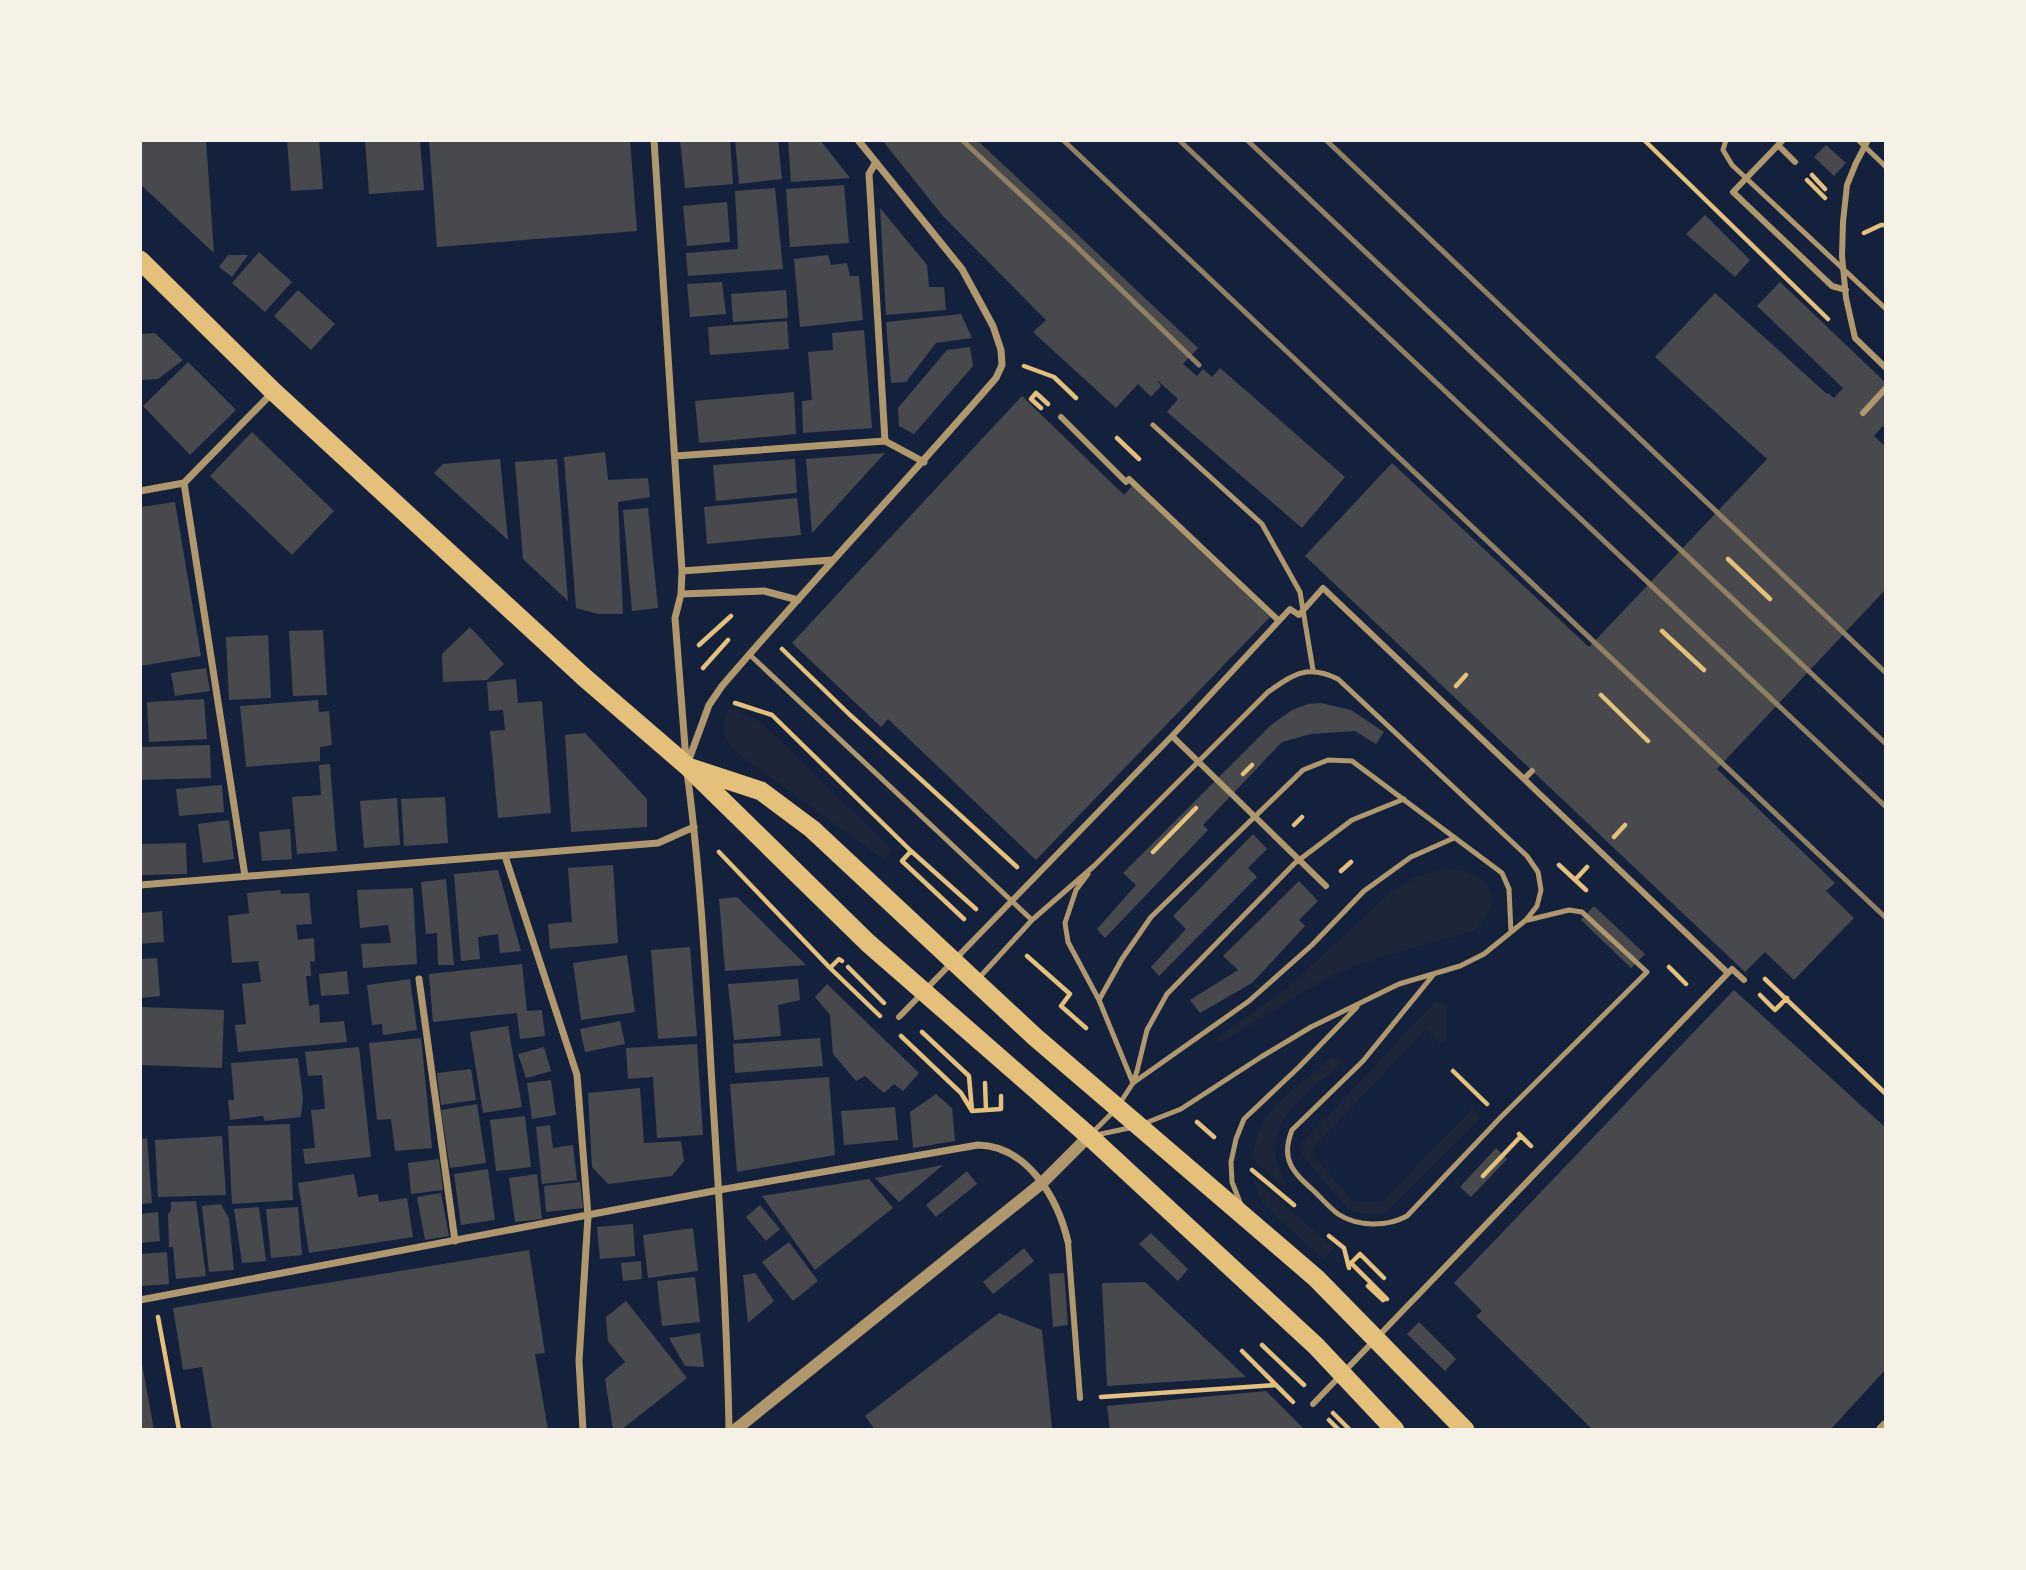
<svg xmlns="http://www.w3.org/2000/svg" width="2026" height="1570" viewBox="0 0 2026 1570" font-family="Montserrat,sans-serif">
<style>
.green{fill:#1d2539}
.building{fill:#48494c}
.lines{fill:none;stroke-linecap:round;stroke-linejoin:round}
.path{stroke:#e5c07b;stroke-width:4.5}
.service{stroke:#b1986c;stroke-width:5}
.pedestrian{stroke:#b1986c;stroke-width:6}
.minor{stroke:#b1986c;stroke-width:7}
.tertiary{stroke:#b1986c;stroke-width:12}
.trunk{stroke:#e5c07b;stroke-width:19}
.rail{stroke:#918062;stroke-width:5}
</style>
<rect width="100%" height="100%" fill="#14213d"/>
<!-- green -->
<path class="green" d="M729,708l32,14 131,128 -9,9 -146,-106c-15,-15 -18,-25 -8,-45z
M1456,869c38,7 49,38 17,62l-91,26 -41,14 -26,14 -96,59 -2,-4 5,-6 63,-44 107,-99 24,-14 18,-6z
M1435,1002l11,2 1,34 -6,6 -15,-15 -112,118 1,11 39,44h28l90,-93 9,9 -95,94 -12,2 -14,-1 -12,-4 -47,-55v-10z
M1332,1058l9,1 -2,7c-25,22 -66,47 -64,85 1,12 7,25 11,37l-34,-30c3,-14 6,-29 14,-41 14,-20 47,-43 66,-59z
M1252,1177l82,71 -11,11 -53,-48 -9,-11z"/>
<!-- building -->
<path class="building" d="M140,140h66l8,113 -74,-69z
M287,140h32l4,49 -32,2z
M365,140h55l4,50 -55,4z
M429,140h201l7,91 -200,16z
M680,140h50l3,44 -48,4z
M735,140h43l4,39 -43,5z
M788,140h32l30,38 -59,4z
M882,140h95l221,208 -15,16 14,12 6,-7 9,8 8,-9 125,109 -43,51 -135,-116 11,-13 -21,-19 4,6 -10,11 -13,-13 -22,24 -83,-76 13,-12 -103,-104z
M1826,145l20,18 -12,13 -20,-19z
M844,185l5,58 -59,4 -4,-58z
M775,188l8,81 -95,7 -2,-23 52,-4 -3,-58z
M727,202l3,40 -43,4 -4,-40z
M880,208l47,57 2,22h15l2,23 -60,5z
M1705,215l45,45 -15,17 -49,-43z
M259,252l33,30 -27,30 -33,-29z
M228,255h20l-16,22 -13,-10z
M828,255l3,10 16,-2 3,13h9l4,44 -63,7 -6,-68z
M722,282l4,32 -36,3 -3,-33z
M1780,282l106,101v47l-3,-4 -9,10 12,11v142l-169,180 118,114 -9,8 28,27 -60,62 -29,-28 -20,20 -440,-416 87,-93 197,184 178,-188 -112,-102 60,-64 112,101 1,-1 6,5 9,-10 -86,-82z
M298,290l37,34 -24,26 -37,-34z
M786,290l2,28 -55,4 -2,-28z
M961,314l11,24 -36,5 -30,39 -15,1 -5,-61z
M787,321l2,28 -79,6 -2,-28z
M864,330l8,98 -69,5 -1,-32 10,-1 -4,-48 25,-2 -1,-17z
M155,333l28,27 -25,19 -18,1v-46z
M970,347l3,19 -59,68 -15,-8 -1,-18 49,-58z
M188,362l48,48 -46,45 -47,-49z
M794,392l2,42 -97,9 -4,-42z
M1022,396l102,99 8,-9 138,131 -234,243 -148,-141 -7,8 -89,-84z
M252,432l82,79 -42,44 -82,-79z
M605,452l3,28 40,-2 2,19 -32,5 5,112h-25l-22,-6 -12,-151z
M885,453l-73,80 -6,-74z
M500,459l8,81 -74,-67 9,-9z
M557,459l11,142 -45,-42 -8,-97z
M795,459l2,34 -81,8 -3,-36z
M797,498l4,37 -94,9 -3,-37z
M175,502l26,154 -61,10v-159z
M648,508l10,100 -26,3 -9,-101z
M470,627l34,37 -17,16 -44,2 -1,-28z
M323,630l4,65 -34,1 -4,-65z
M268,635l3,63 -42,2 -3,-63z
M206,668l4,23 -35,5 -4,-23z
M516,679l2,24 24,-2 9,112 -53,5 -8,-87 15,-1 -2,-20 -14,1 -2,-29z
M204,699l3,40 -58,3 -2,-40z
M318,700l1,12 10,-1 3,34 -12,2v14l-74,6 -6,-61z
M1321,703l30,7 33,22 -8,12 -21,-13 -44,3 -29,8 -79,83 5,5 -103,108 -8,-9 39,-44 -13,-12 148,-148 21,-15 16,-6z
M585,733l62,66v28l-76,5 -6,-97z
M210,745l1,33 -71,2v-33z
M330,764l7,87 -40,3 -5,-57 29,-2 -2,-30z
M222,785l2,27 -45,4 -3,-27z
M445,797l3,46 -44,3 -3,-47z
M397,798l3,47 -36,3 -4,-47z
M229,820l5,39 -31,4 -5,-39z
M290,829l2,30 -30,2 -3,-29z
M1253,834l14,15 -19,19 9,9 -98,99 -8,-9 35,-38 -13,-13z
M186,843l1,31 -45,1 -1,-31z
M613,865l5,78 -68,6 -2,-25 24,-2 -4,-54z
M498,870l23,81 -21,2 -2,-19 -20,3 2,22 -19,2 -7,-87z
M446,879l8,86h-16l-1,-32 -11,1 -5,-52z
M1299,881l19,20 -19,19 6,6 -53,57 -52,30 -10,-13 48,-30 -15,-14z
M413,888l4,76 -54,4 -2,-24 30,-1 -3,-18 -28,3 -3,-38z
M280,890l1,4 28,-1 3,31 -16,1 2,15 16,-2 1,24 -5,-1 1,15h-5l3,30 10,-2 1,19 24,-2 3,21 -109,10 -3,-27 11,-1 -4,-40 19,-2 -3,-21 -26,2 -4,-47 21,-3 -2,-20z
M737,897l69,68 -81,6 -6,-72z
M1594,906l51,48 -14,14 -50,-48z
M162,911l2,31 -24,2v-31z
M690,947l7,89 -39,3 -7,-89z
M627,955l8,57 -54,8 -8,-57z
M157,958l3,38 -20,2v-39z
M522,964l5,47 15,-1 3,26 -25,3 -3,-26 -84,9 -4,-48z
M347,971l2,23 -28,2 -2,-22z
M410,979l7,51 -34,5 -1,-11 -10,1 -5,-40z
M798,979l2,21 -22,5 3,31 -47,4 -6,-56z
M827,984l92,89 -16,18 -9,-7 -10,9 -19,-17 -9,5 -23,-27 -3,-39 -15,-18z
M1734,990l152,138v241l-56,61h-237l-117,-114 6,-5 -28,-28z
M140,1007l84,3 -2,58 -82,-3z
M620,1021l5,23 -40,8 -5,-23z
M508,1026l14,81 -39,6 -13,-81z
M421,1038l11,110 -37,3 -4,-32 -14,1 -8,-77z
M820,1038l3,28 -88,7 -2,-29z
M697,1044l6,91 -46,3 -4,-61 -25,2 -2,-31z
M359,1047l12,110 -66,7 -2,-15 12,-1 -4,-38 14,-1 -3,-34 -14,1 -3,-24z
M544,1047l7,24 -25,7 -8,-24z
M298,1058l5,40 -2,19 -36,4 -2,-5 -33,4 -2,-20h6l-3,-37z
M471,1069l5,31 -35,5 -4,-32z
M829,1077l6,78 -98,17 -7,-88z
M551,1080l5,35 -24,4 -5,-36z
M640,1088l4,55 37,-2 3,20 -12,15 -64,8 -16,-17 -4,-74z
M936,1094l16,14 3,33 -42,7 -3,-36z
M477,1104l9,59 -36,5 -9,-58z
M895,1107l3,33 -54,5 -3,-34z
M525,1116l6,51 -35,4 -6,-51z
M290,1124l3,76 -61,4 -4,-78z
M550,1125l3,23 20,-3 4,35 -35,4 -6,-57z
M222,1136l4,59 -68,2 -3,-57z
M147,1138l5,65 -12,1v-65z
M1496,1148l11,11 -36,38 -11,-10z
M439,1159l4,31 -32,4 -3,-31z
M943,1165l-44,37 -24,-24z
M488,1169l7,51 -34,5 -7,-51z
M967,1171l10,13 -41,33 -10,-12z
M354,1174l4,23 20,-3 1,8 28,-4 6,39 -104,16 -11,-70z
M537,1174l5,45 -27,3 -6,-44z
M869,1179l24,29 -78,62 -53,-74z
M580,1182l3,26 -37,4 -2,-26z
M441,1193l8,43 -24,4 -8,-43z
M196,1201l10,75 -30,3 -3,-32h-4l-1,-33 3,-4v-8z
M221,1204l8,15 5,51 -25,2 -7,-66z
M760,1205l20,24 -14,12 -20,-24z
M259,1207l7,54 -24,2 -8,-54z
M298,1207l4,48 -31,3 -5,-49z
M158,1212l2,29 -20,2v-29z
M633,1224l2,32 -35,3 -3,-32z
M693,1228l5,43 -50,7 -5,-43z
M1151,1233l37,36 -10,12 -39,-37z
M789,1242l29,39 -25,20 -31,-39z
M1024,1248l10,13 -41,33 -10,-12z
M529,1250l16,103 -10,1 13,76h-336l-10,-63 -19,3 -10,-62z
M167,1252l2,32 -29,2v-32z
M641,1261l1,18 -19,2 -2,-18z
M755,1273l19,28 -26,22 -5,-48z
M1064,1273l4,52 -15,2 -4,-53z
M695,1277l5,45 -38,4 -5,-45z
M1145,1282l101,95 -139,9 -5,-103z
M626,1301l61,77 -66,52h-8l-8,-51 20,-17 -17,-21 -2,-24z
M999,1313l43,17 10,98 -14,2h-163l-10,-14z
M1419,1322l37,37 -11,12 -38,-37z
M700,1333l4,34 -19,-1 -16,-28z
M140,1358h1l13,72h-14z
M1266,1391l39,39h-195l-3,-24z"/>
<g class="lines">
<!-- path -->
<path class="path" d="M1644,140l184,179
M1812,175l13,14
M1807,180l18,18
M1864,233l17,-8h5
M1024,366l30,11 22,21
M1041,408l-10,-9 5,-6 12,11
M1117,438l22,21
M1728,559l42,40
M1662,631l42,39
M699,645l32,-29
M782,649l67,65 168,153
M703,668l25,-28
M1456,686l10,-11
M1601,695l47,46
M735,703l37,12 139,136 -9,10 62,58
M1243,774l9,-9
M1294,825l8,-8
M1614,837l11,-12
M911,851l65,58
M719,852l111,116 50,48
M1153,852l43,-44
M1559,865l27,25
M1341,871l10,-9
M1575,880l12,-13
M1027,956l43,38 -9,12 25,22
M848,967l36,36
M1669,967l17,17
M830,968l9,-9 3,2
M1765,979l121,115
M1760,995l15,15 12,-12
M922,1032l47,44 3,35
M901,1036l60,57 11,18 29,-2v-13
M1453,1071l34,33
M985,1083l1,27
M1197,1122l17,15
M1519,1134l12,12
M1252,1170l42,35
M1483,1176l38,-40
M1329,1236l15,12 5,20
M1384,1278l-24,-24 -9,9 36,36
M1368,1286l15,14 2,-1
M158,1317l21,113
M1262,1345l42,40
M1242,1351l51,51
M1101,1397l175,-12
M1333,1413l17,17
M1329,1420l10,10"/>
<!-- service -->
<path class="service" d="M1726,140l-3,10 9,15 154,144
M1858,140l28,27
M1153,425l109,99 38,68 13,78
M749,654l283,266
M1088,874l-12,16 -11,33 3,19 31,58 34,83 116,-82 63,-56 52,-54 47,-34 43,-19
M1434,974l-71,87 -71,69c-12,30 1,42 22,61 8,8 16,17 24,23 20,13 49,13 69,2l94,-99 146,-145 -65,-60 -13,-2 -41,10
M978,979l54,-59 62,-54 174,-174c26,-18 39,-28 70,-13l189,177 11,16 3,18 -4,16 -11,14 -42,34 -24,12 -61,18 -88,43 -50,30 -80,52 -38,15
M1099,1000l23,-41 29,-42 152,-147 25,-10 24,1 150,112 7,16 2,43
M1120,1103l13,-20 4,-12 10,-41 20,-36 128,-131 57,-43 52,-21
M1091,1134l23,-23
M1096,1135l38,-8
M1241,1205l-9,-23 -1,-20 5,-23 8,-20 55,-52 58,-60"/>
<!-- pedestrian -->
<path class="pedestrian" d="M1783,140l-50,52 99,94 14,4
M1868,140l-12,23 -9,22 -4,37 -1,34 4,42 9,40 31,30
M1778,145l17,17
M1863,413l23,-25
M1061,417l65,65 3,-3 150,142
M1172,736l154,150
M1524,779l8,-8
M899,1017l273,-281 118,-127 9,6 24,-27 405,385
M1068,1242l12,156
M1313,1404l419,-435 12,11"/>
<!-- minor -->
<path class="minor" d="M654,140l28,431 -1,23 -6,24 11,142
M876,162l-7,12 16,267
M675,456l210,-15 39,21
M140,491l44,-8
M682,571l150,-11
M681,594l83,-3 34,9
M688,762l21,-57 13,-19c89,-104 184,-204 274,-308l6,-13 -1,-15 -8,-24 -31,-57 -104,-129
M687,772c14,104 19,208 25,313 7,115 15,230 17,345
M505,856l72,219 11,141 -9,145 4,69
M245,876l-61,-393 88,-90
M140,885l518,-42 36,-16
M419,979l36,262
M140,1300l579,-110 259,-45c50,1 80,54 90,97"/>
<!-- tertiary -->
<path class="tertiary" d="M735,1430l286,-230 21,-17 47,-47
M1882,1430l4,-4"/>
<!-- trunk -->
<path class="trunk" d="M140,260l133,131 312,287 102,88 181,177 221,193 227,210 79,84
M691,768l70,23 51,38 223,208 281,241 149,152"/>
<!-- rail -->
<path class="rail" d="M962,140l115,107 122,118
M1063,140l823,778
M1179,140l707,667
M1247,140l639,604
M1326,140l560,533"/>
</g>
<!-- border -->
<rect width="2026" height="1570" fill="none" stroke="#f6f1e7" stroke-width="284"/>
</svg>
